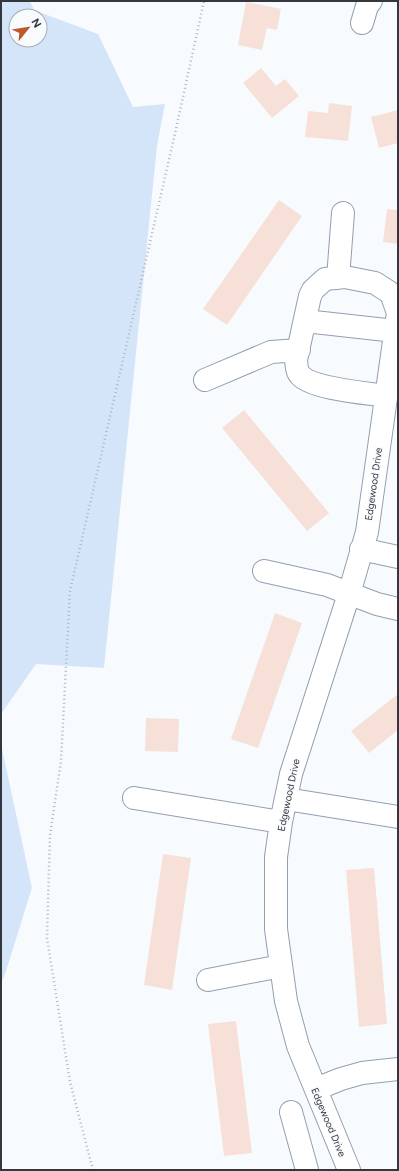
<svg xmlns="http://www.w3.org/2000/svg" width="399" height="1171" viewBox="0 0 399 1171" font-family="Figtree,sans-serif">
<style>
.green{fill:#d5e5f9;fill-rule:evenodd}
.building{fill:#f7e0d7}
.lines{fill:none;stroke-linecap:round;stroke-linejoin:round}
.minor-casing{stroke:#929fb0;stroke-width:24}
.path{stroke:#b1b5ba;stroke-width:2.5;stroke-dasharray:1 3;stroke-linecap:butt}
.minor{stroke:#fff;stroke-width:22}
.labels{text-anchor:middle;stroke-width:3;stroke-linejoin:round;paint-order:stroke}
.street-label{font-size:10px;fill:#33383f;stroke:#f8fbfe}
</style>
<rect width="100%" height="100%" fill="#f8fbfe"/>
<!-- green -->
<path class="green" d="M1,1h29l4,9 64,24 35,73 32,-3 -8,42 -53,522 -68,-4 -35,50zM16,16h24v24h-24z
M1,744l31,144 -27,86 -4,9z"/>
<!-- building -->
<path class="building" d="M246,2l35,7 -4,21 -10,-2 -5,22 -24,-5z
M261,68l15,18 9,-7 14,17 -27,22 -29,-35z
M329,103l23,3 -4,35 -43,-4 3,-26 20,2z
M398,110v33l-19,5 -8,-31z
M279,200l23,16 -75,109 -24,-16z
M387,209l11,1v34l-15,-2z
M244,410l85,103 -22,18 -85,-103z
M275,613l27,10 -44,125 -27,-9z
M398,694v36l-29,23 -18,-22z
M146,718l33,1 -1,33 -33,-1z
M163,854l28,4 -19,132 -28,-5z
M374,868l13,156 -28,3 -13,-157z
M236,1021l16,132 -28,3 -16,-132z"/>
<g class="lines">
<!-- minor casing -->
<g class="minor-casing">
<path id="minor" d="M362,23l5,-17 4,-5
M338,278l5,-65
M305,321l90,10
M205,380l66,-28 28,-2
M361,549l37,8
M264,571l63,14 50,19 21,5
M134,798l147,24
M286,799l112,18
M208,980l73,-14
M316,1089l25,-10 21,-6 36,-4
M291,1112l16,58
M349,1170l-51,-124 -12,-45 -10,-72v-72l5,-35 10,-48 58,-180 18,-62 31,-219 -6,-17 -3,-4 -14,-9 -30,-6 -20,2 -12,11 -3,6 -14,64c1,6 0,11 4,15 12,14 67,18 86,21"/>
</g>
<!-- path -->
<path class="path" d="M93,1170l-23,-88 -23,-144 3,-103 11,-74 9,-170 106,-462 28,-128"/>
<!-- minor -->
<use href="#minor" class="minor"/>
</g>
<g class="labels">
<!-- street labels -->
<g class="street-label">
<text transform="translate(373 484) rotate(-82)" y="4">Edgewood Drive</text>
<text transform="translate(288 795) rotate(-78)" y="4">Edgewood Drive</text>
<text transform="translate(329 1122) rotate(67)" y="4">Edgewood Drive</text>
</g>
</g>
<!-- border -->
<rect width="399" height="1171" fill="none" stroke="#33383f" stroke-width="4"/>
<!-- north arrow -->
<g transform="translate(28 28) rotate(60)"><circle r="19" fill="#f8fbfe" stroke="#a9adb2"/>
<path d="M0-3L7 15L0 10L-7 15Z" fill="#be582b"/>
<text y="-6" font-size="11" font-weight="bold" text-anchor="middle" fill="#33383f">N</text>
</g>
</svg>
